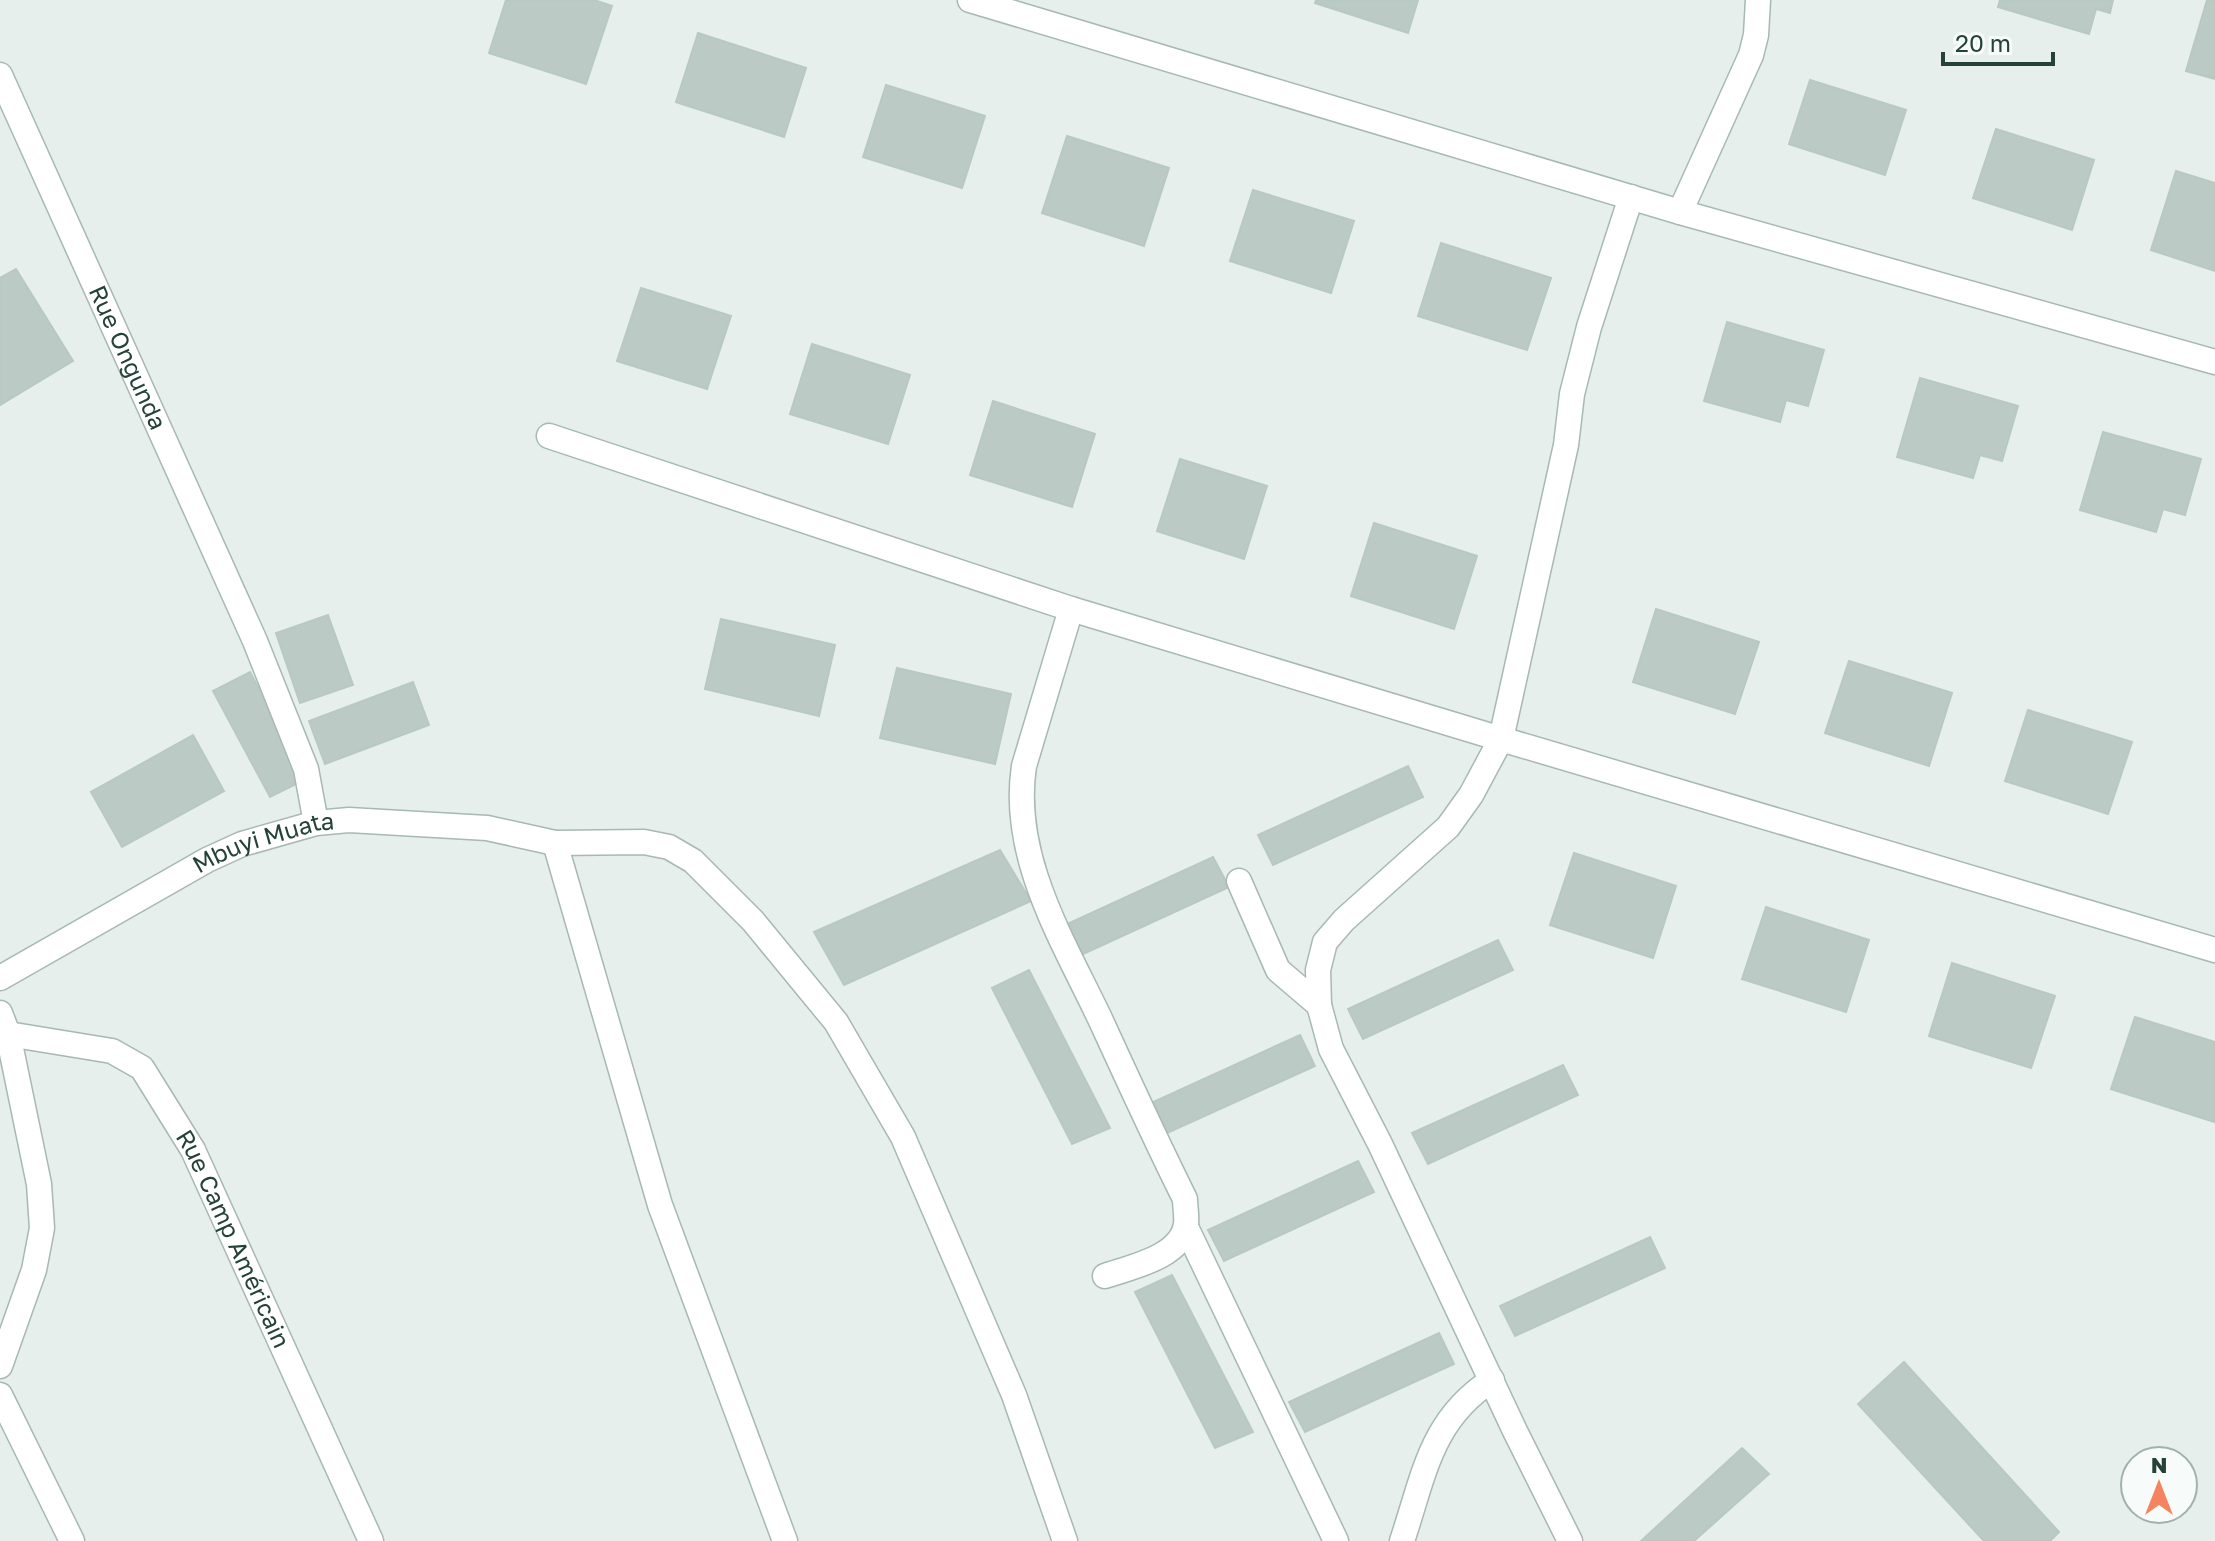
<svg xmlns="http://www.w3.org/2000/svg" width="2215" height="1541" viewBox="0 0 2215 1541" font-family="'Golos Text',sans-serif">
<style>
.building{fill:#bbcac4;stroke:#b8c9c2;stroke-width:2}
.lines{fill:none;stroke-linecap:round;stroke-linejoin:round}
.minor-casing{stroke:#a8b8b2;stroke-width:27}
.minor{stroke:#fff;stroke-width:24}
.labels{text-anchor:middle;stroke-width:6;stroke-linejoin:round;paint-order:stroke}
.street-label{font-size:24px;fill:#24423a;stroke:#f7fbf9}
</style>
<rect width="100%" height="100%" fill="#e6efeb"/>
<!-- building -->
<path class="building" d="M506,0h88l18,6 -26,78 -97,-31z
M1316,0h102l-10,33 -93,-30z
M2000,0h113l-3,13 -14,-4 -7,25 -91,-27z
M2207,0h8v79l-29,-8z
M698,33l108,35 -22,69 -108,-35z
M1810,80l96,30 -21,65 -96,-31z
M886,85l99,31 -23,72 -99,-31z
M1996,129l98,31 -22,70 -99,-32z
M1067,136l102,32 -25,78 -102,-33z
M2176,171l39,12v88l-64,-21z
M1253,190l101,31 -23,72 -101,-32z
M1441,243l110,35 -24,72 -109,-34z
M16,269l57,92 -73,44v-127z
M641,288l90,28 -24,73 -90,-28z
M1727,322l97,28 -16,56 -22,-6 -6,22 -76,-21z
M812,344l98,31 -22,69 -98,-30z
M1920,378l98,28 -16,55 -22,-6 -7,23 -76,-21z
M993,401l102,33 -23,73 -102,-32z
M2103,432l98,27 -16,56 -22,-6 -7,23 -76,-22z
M1180,459l87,27 -23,73 -87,-28z
M1374,523l103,33 -23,73 -103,-33z
M1656,609l103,33 -24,72 -102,-32z
M328,615l25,70 -53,18 -24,-70z
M721,619l114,26 -16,71 -114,-27z
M1849,661l103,32 -23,73 -104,-33z
M897,668l114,26 -16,70 -115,-26z
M250,672l56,107 -36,18 -57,-106z
M413,682l16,43 -104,39 -16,-43z
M2028,710l104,32 -24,72 -103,-33z
M193,735l31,56 -102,56 -31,-55z
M1408,766l15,31 -150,68 -15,-30z
M1000,850l31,51 -187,84 -30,-53z
M1574,853l102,33 -23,72 -103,-33z
M1213,857l16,30 -150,69 -16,-30z
M1766,907l103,33 -23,72 -104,-33z
M1498,940l15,30 -150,69 -15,-30z
M1952,963l103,33 -24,72 -102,-32z
M1029,970l81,158 -38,16 -80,-156z
M2135,1017l80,25 -1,80 -103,-33z
M1300,1035l15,31 -150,68 -16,-30z
M1563,1065l15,30 -150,69 -16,-31z
M1358,1161l16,31 -150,69 -16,-31z
M1650,1237l15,31 -150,68 -15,-30z
M1172,1275l81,157 -38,16 -80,-156z
M1439,1333l15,31 -149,68 -16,-30z
M1904,1362l155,170 -9,9h-66l-126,-137z
M1742,1448l27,26 -75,67h-53z"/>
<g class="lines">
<!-- minor casing -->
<g class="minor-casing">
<g id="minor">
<path d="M970,0l710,212 535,150"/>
<path id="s1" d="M0,75l255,566 51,128 10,54"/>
<path d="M1680,212l71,-157 5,-20 2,-35"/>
<path d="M549,436l522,173 430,130 714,211"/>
<path d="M1071,609l-47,157c-14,92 40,176 78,257 27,59 54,118 83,176 0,8 2,17 1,25 -4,33 -55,43 -81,52"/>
<path d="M555,843l105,362 125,336"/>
<path d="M1239,881l39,89 41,35"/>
<path id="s2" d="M0,978l207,-118 35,-16 74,-21 33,-3 138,8 68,15 89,-1 25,5 24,14 60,60 83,101 67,115 111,258 51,146"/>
<path d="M0,1013l8,21 31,150 3,44 -8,42 -34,96"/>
<path id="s3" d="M8,1034l104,17 30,17 51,82 178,391"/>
<path d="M1186,1227l150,314"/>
<path d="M0,1395l72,146"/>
<path d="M1402,1541c22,-65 28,-121 90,-161"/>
<path d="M1570,1541l-55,-110 -135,-287 -49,-95 -12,-44 -1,-35 7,-28 19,-22 104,-93 23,-32 30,-56 65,-294 6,-51 17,-67 42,-130"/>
</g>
</g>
<!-- minor -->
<use href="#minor" class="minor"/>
</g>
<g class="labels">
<!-- street labels -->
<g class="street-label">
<text dy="8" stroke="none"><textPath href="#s1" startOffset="310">Rue Ongunda</textPath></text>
<text dy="8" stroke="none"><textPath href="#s2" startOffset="298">Mbuyi Muata</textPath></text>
<text dy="8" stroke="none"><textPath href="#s3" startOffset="334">Rue Camp Américain</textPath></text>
</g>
</g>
<!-- north arrow -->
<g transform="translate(2159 1485)"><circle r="38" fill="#f7fbf9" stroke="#a3b1ad" stroke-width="2"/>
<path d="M0-6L14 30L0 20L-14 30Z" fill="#f4845f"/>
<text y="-12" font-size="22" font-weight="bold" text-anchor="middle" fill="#24423a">N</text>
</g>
<!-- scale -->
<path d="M1943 52v12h110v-12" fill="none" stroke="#24423a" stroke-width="4"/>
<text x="1955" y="52" font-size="24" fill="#24423a" stroke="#f7fbf9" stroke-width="6" paint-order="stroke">20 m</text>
</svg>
